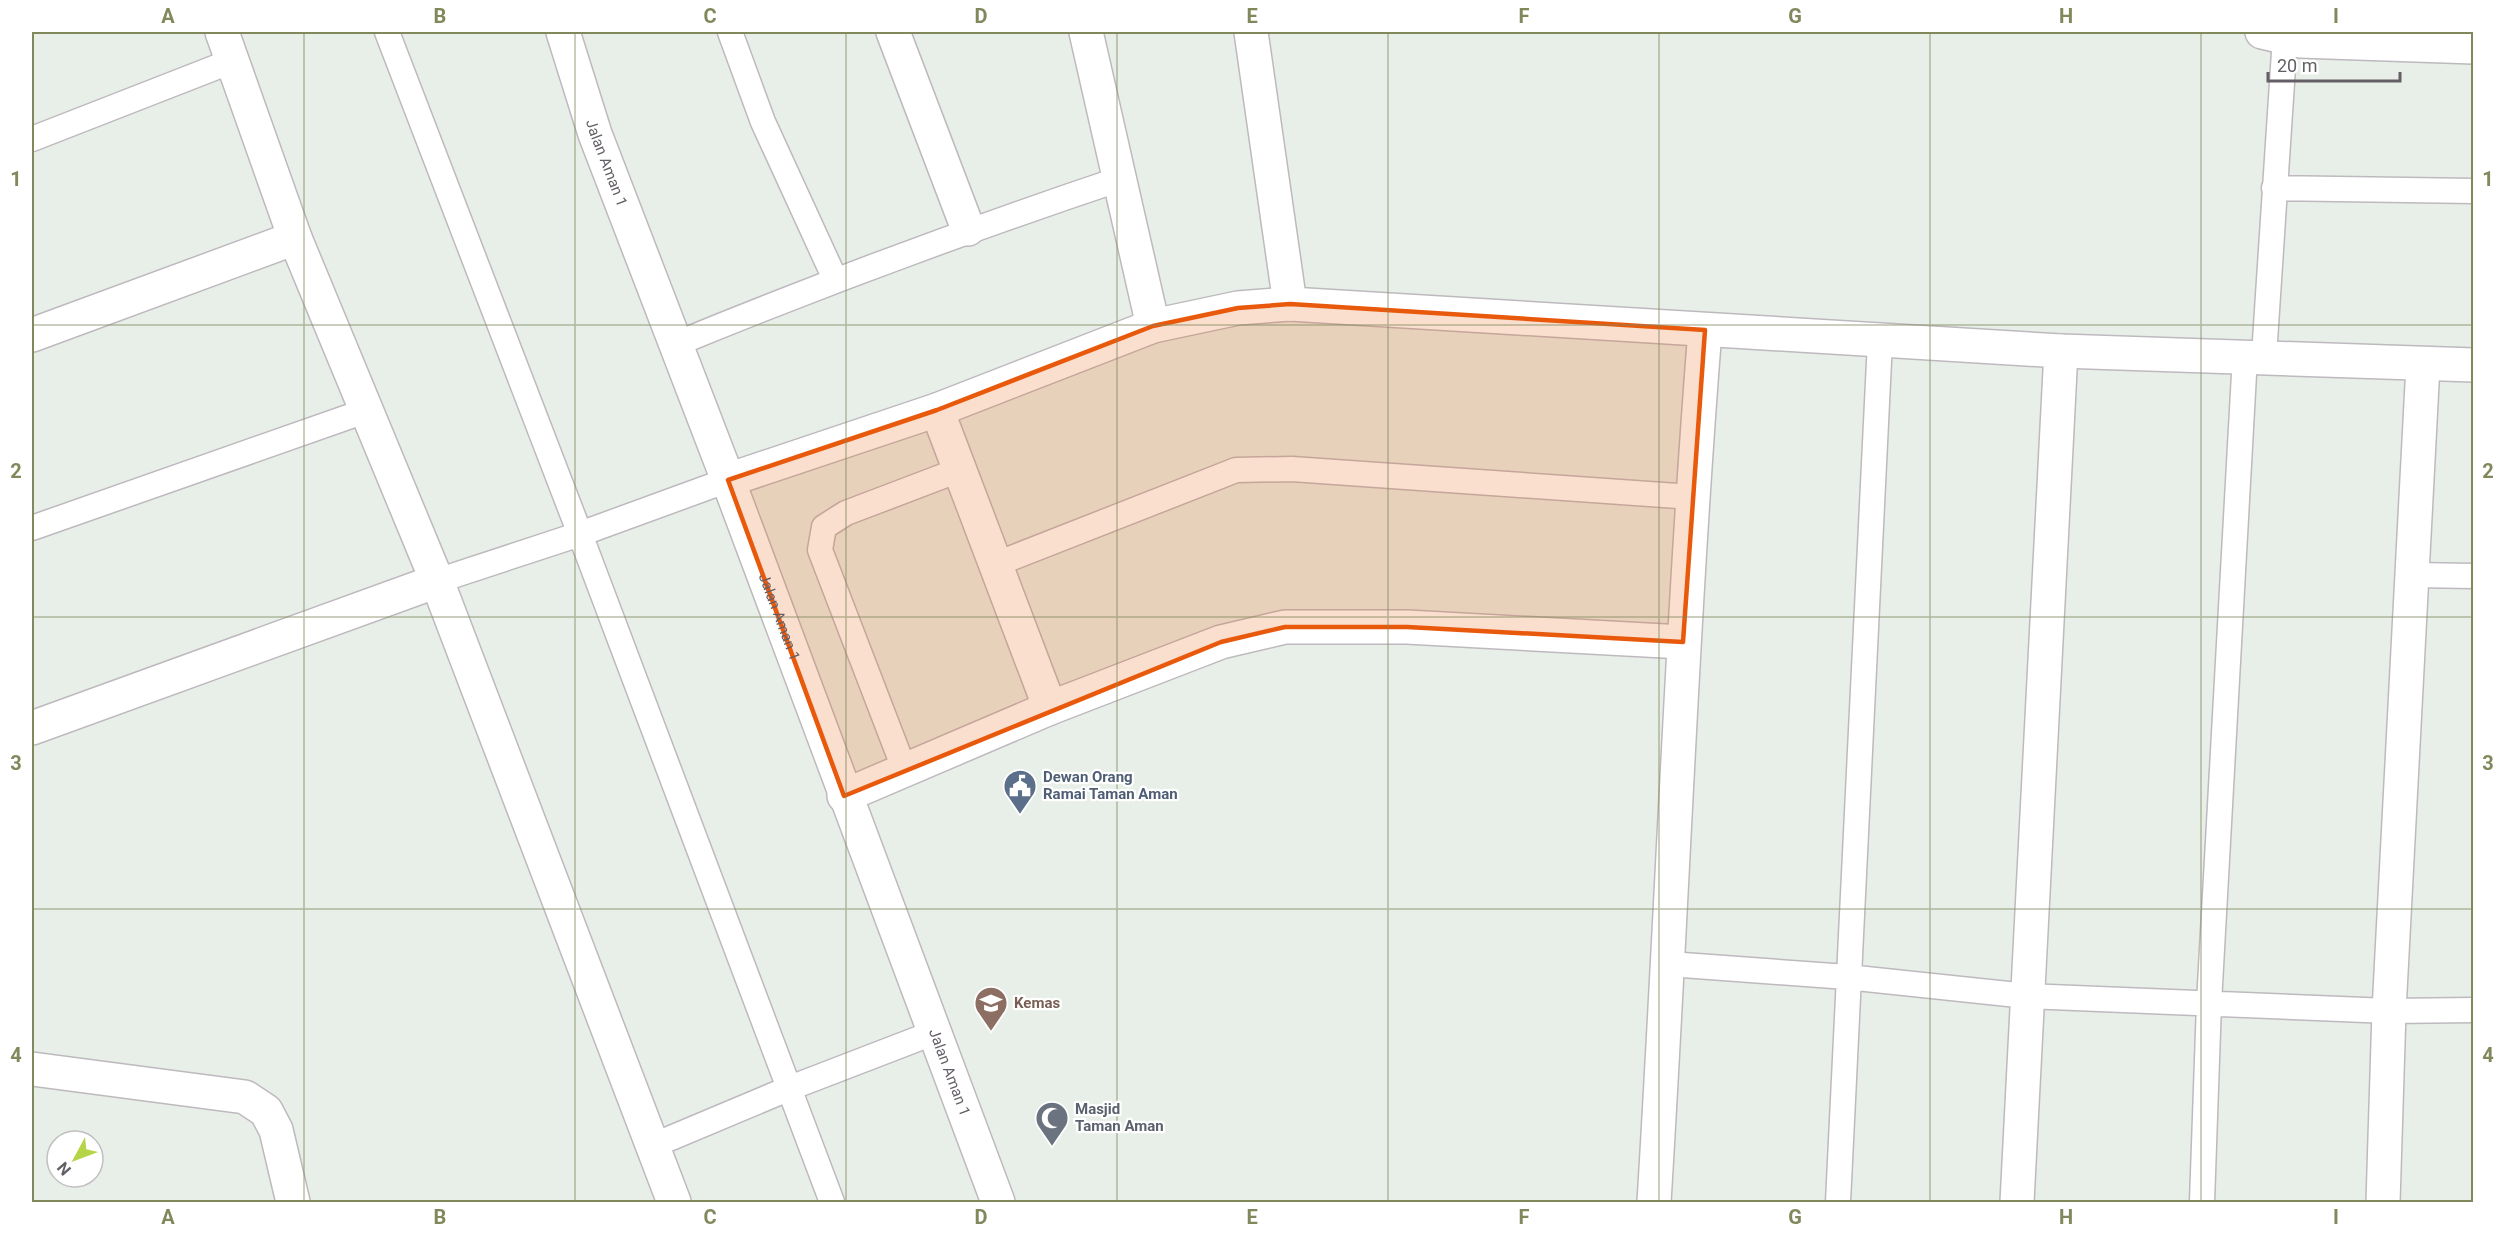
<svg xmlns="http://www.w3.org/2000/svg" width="2505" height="1234" viewBox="0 0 2505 1234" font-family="Roboto,sans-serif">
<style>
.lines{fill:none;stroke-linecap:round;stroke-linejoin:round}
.lane-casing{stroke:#beb9bf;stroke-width:27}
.street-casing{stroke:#beb9bf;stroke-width:36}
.lane{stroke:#fff;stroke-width:24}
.street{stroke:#fff;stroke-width:33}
.marked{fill:#e8590c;fill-opacity:0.2;stroke:#e8590c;stroke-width:4.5;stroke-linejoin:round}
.grid{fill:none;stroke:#81885c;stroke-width:1.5;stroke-opacity:0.55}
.labels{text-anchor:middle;stroke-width:4.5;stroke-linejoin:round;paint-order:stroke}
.street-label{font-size:15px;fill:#645f66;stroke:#fff}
.service-label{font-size:15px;font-weight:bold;fill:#4e5e75;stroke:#fff;text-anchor:start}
.education-label{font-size:15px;font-weight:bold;fill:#785e54;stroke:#fff;text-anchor:start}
.worship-label{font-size:15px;font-weight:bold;fill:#5b616d;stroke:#fff;text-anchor:start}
.neatline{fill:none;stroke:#81885c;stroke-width:2}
.grid-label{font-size:20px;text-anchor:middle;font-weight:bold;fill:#81885c}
</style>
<rect width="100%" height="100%" fill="#e8efe8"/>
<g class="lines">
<!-- lane casing -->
<g class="lane-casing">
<path id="lane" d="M387,32l193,502 252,668
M730,32l33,90 72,157
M32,139l200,-78
M2274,188l200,3
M676,344c146,-60 292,-114 441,-164
M2264,356l21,-319
M32,528l336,-118
M994,565l242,-95 56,-1 400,28
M2413,575l61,1
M437,581l143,-47 148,-54
M905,771l-85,-221 4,-23 22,-14 113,-43
M1669,964l178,13 180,19 362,15 85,-1
M652,1146l138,-58 143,-55
M1838,1202l42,-861
M2202,1202l7,-199 36,-647"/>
</g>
<!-- street casing -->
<g class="street-casing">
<g id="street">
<path d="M222,32l73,206 142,343 237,621"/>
<path id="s1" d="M563,32l32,102 133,346 270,722"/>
<path d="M893,32l75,197"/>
<path d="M1086,32l67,294"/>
<path d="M1251,32l39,272"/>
<path d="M2262,32l38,9 174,6"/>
<path d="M32,335l263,-97"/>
<path d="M937,410l113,298"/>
<path d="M728,480l209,-70 216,-84 85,-18 52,-4 771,47 413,14"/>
<path d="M32,728l405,-147"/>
<path d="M844,796l206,-88 171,-66 64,-15h122l276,15"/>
<path d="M32,1069l213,28 21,14 10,19 17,72"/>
<path d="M1654,1202c18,-290 28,-582 51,-872"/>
<path d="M2017,1202l44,-851"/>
<path d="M2383,1202l6,-191 34,-646"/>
</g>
</g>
<!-- lane -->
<use href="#lane" class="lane"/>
<!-- street -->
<use href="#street" class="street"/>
</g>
<!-- marked area -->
<path class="marked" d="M1290,304l415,26 -22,312 -276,-15h-122l-64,15 -377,154 -116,-316 209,-70 216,-84 85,-18z"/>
<!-- grid -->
<path class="grid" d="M304,32v1170M575,32v1170M846,32v1170M1117,32v1170M1388,32v1170M1659,32v1170M1930,32v1170M2201,32v1170M32,325h2442M32,617h2442M32,909h2442"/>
<!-- icons -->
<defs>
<g id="civic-pin" transform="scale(1.725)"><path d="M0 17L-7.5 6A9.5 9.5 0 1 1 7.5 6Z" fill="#5c6f8a" stroke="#fff"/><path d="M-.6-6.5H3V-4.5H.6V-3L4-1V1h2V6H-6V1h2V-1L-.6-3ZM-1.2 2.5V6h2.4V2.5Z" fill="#fff"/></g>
<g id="school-pin" transform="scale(1.725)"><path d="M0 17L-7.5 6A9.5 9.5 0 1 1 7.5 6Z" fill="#8d6e63" stroke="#fff"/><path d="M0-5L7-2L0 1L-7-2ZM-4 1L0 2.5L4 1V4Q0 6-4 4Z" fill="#fff"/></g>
<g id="mosque-pin" transform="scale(1.725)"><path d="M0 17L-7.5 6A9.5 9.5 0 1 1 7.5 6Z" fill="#6b7280" stroke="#fff"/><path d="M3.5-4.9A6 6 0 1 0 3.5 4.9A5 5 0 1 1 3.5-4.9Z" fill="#fff"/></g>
</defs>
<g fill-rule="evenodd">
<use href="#civic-pin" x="1020" y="786"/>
<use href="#school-pin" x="991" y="1003"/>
<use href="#mosque-pin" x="1052" y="1118"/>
</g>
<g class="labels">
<!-- street labels -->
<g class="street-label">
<text dy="5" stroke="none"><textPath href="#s1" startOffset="138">Jalan Aman 1</textPath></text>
<text dy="5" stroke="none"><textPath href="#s1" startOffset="624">Jalan Aman 1</textPath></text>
<text dy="5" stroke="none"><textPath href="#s1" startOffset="1110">Jalan Aman 1</textPath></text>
</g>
<!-- service labels -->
<g class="service-label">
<text x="1043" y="782">Dewan Orang<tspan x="1043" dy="17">Ramai Taman Aman</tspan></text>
</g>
<!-- education labels -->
<g class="education-label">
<text x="1014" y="1008">Kemas</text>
</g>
<!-- worship labels -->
<g class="worship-label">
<text x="1075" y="1114">Masjid<tspan x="1075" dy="17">Taman Aman</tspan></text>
</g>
</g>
<!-- border -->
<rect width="2505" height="1234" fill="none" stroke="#ffffff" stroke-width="66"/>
<!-- north arrow -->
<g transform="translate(75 1159) rotate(229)"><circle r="28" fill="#ffffff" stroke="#c1bfc2" stroke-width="1.5"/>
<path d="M0-4.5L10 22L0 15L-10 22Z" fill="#b6d448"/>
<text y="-9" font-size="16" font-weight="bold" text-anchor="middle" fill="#645f66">N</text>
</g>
<!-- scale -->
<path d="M2268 72v9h132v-9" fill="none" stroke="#645f66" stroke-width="3"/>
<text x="2277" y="72" font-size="18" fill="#645f66" stroke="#ffffff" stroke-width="4.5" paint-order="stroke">20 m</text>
<rect x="33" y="33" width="2439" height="1168" class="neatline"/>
<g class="grid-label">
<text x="168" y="23">A</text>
<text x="440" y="23">B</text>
<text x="710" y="23">C</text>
<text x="981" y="23">D</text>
<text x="1252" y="23">E</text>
<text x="1524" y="23">F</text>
<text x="1795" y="23">G</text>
<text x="2066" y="23">H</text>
<text x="2336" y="23">I</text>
<text x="16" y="186">1</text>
<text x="2488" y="186">1</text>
<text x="16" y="478">2</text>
<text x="2488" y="478">2</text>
<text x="16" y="770">3</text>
<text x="2488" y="770">3</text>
<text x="16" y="1062">4</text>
<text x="2488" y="1062">4</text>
<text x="168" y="1224">A</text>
<text x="440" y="1224">B</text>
<text x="710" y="1224">C</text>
<text x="981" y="1224">D</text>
<text x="1252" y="1224">E</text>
<text x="1524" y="1224">F</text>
<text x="1795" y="1224">G</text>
<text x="2066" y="1224">H</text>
<text x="2336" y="1224">I</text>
</g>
</svg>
